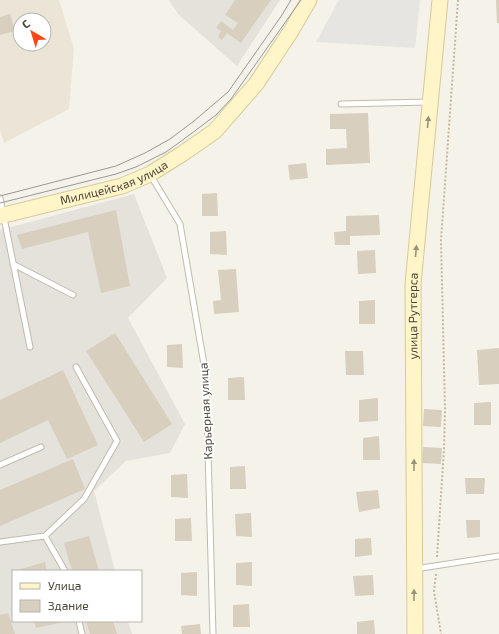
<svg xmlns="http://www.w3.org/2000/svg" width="499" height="634" viewBox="0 0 499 634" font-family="'Exo 2',sans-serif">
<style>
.residential{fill:#eae5d7;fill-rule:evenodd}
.industrial{fill:#e5e1db}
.parking{fill:#e7e5e1}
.building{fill:#d8cfbe}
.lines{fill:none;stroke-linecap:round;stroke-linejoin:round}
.lane-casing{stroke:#c2bbab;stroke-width:7}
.secondary-casing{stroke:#d8ca97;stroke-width:17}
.path{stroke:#c4b89b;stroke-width:2;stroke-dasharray:2 2;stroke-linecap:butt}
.lane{stroke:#fff;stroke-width:5}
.secondary{stroke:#fff5c9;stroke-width:15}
.tram{stroke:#989898;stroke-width:1}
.oneway{fill:#9b9379}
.labels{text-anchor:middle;stroke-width:3.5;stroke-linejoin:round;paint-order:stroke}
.street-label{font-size:12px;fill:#4a4337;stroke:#fff}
</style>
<rect width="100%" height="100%" fill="#f5f2e9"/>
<!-- residential -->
<path class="residential" d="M0,0h59l15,49 -5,60 -65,34 -4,-13zM20,20h24v24h-24z"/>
<!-- industrial -->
<path class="industrial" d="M169,0h111l-43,66 -58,-51z
M134,194l33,84 -39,40 57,106 -15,29 -44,8 -32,30 21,80h-102v50h115l4,13h-132v-404z"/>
<!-- parking -->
<path class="parking" d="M339,0h81l-5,48 -99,-6z"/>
<!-- building -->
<path class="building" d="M235,0h36l-30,43 -14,-10 -5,7 -4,-3 3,-6 -5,-3 5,-7 12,9 5,-7 -13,-8z
M496,0h3v23h-2z
M10,14l5,17 -15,4v-18z
M368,113l2,50 -44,2v-16l21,-1 -1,-19h-16v-15z
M306,163l2,15 -18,2 -2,-15z
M217,193l1,23h-16v-22z
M116,210l14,76 -29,7 -13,-61 -66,17 -5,-14z
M379,215l1,20 -30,1v9h-15l-1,-13 12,-1v-15z
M226,231l1,24 -17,-1v-22z
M375,250l1,23 -18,1 -1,-23z
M236,269l3,43 -25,2 -1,-13 8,-1 -3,-30z
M375,300v24h-16v-23z
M115,333l57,91 -28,18 -58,-91z
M182,344l1,24 -16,-1v-22z
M499,348v36l-20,1 -2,-35z
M345,351h18l1,24h-18z
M63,370l35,75 -31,14 -19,-39 -48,23v-43z
M244,377l1,23h-17v-22z
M378,398v23l-19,1v-22z
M491,402v23h-17v-22z
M424,409l18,1 -1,17 -18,-1z
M379,436l1,24h-17v-22z
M423,447l19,1 -1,16 -19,-1z
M73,459l12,30 -85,37v-36z
M245,466l1,23h-16v-22z
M187,474l1,24 -17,-1v-22z
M465,478h20l-1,16h-18z
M378,490l2,18 -21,4 -3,-20z
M251,513l1,24 -16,-1 -1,-22z
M191,518l1,23h-17v-22z
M466,520h14v17l-13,1z
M89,536l10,35h-27l-8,-28z
M371,538l1,17 -17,2v-18z
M45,562l2,9h-33z
M252,562v24l-16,-1v-22z
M197,572v24l-16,-1v-22z
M373,575l1,20 -19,1 -2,-20z
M249,604l1,23h-17v-22z
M8,613l7,21h-15v-19z
M374,620l1,14h-18v-12z
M34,621h30v1l-28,6z
M86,621h27l4,13h-27z
M200,624l1,10h-19l-1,-8z"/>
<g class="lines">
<!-- lane casing -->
<g class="lane-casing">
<path id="lane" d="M341,104l88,-2
M151,176l29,48 26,152 7,258
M0,198l30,149
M13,264l60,31
M0,465l41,-18
M45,536l20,35
M0,542l45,-6 39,-37 33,-58 -41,-74
M415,569l84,-13
M79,621l3,13"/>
</g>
<!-- secondary casing -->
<g class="secondary-casing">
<g id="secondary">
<path id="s1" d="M0,216l122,-30 28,-12 32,-20 33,-23 41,-47 35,-53 18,-31"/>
<path id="s2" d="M415,634l-2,-350 27,-284"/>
</g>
</g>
<!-- path -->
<path class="path" d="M437,557l7,-108 1,-40 -4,-169 17,-240
M436,574l-2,17 7,43"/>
<!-- lane -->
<use href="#lane" class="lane"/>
<!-- secondary -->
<use href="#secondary" class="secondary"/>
<!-- tram -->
<path class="tram" d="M0,196l116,-30 29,-13 25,-14 24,-18 34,-29 54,-77 9,-15
M0,203l116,-29 20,-7 30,-15 14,-10 36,-27 15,-16 70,-99"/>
</g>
<!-- one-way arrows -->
<defs><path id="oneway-solid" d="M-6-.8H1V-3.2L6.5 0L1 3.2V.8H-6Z"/></defs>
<g class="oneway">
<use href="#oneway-solid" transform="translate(428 122) rotate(-85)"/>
<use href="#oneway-solid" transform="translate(416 251) rotate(-85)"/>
<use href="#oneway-solid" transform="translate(414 465) rotate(-90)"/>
<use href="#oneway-solid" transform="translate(414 595) rotate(-90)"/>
</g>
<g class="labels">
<!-- street labels -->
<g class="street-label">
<text dy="4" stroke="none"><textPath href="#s1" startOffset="119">Милицейская улица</textPath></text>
<text dy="4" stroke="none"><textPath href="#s2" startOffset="318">улица Рутгерса</textPath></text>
<text transform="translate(206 411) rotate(-93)" y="4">Карьерная улица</text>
</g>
</g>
<!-- legend -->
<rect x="12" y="570" width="130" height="52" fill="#ffffff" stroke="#b7b4af"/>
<rect x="20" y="583" width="20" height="6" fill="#fff5c9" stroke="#b7b4af"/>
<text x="48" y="590" font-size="12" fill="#4a4337">Улица</text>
<rect x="20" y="600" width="20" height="12" fill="#d8cfbe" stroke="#b7b4af"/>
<text x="48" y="610" font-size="12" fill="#4a4337">Здание</text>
<!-- north arrow -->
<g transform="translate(32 32) rotate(322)"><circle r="19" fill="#ffffff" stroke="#b7b4af"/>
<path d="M0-3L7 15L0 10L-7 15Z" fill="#ff4616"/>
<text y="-6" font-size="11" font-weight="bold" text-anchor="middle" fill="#4a4337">С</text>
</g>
</svg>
